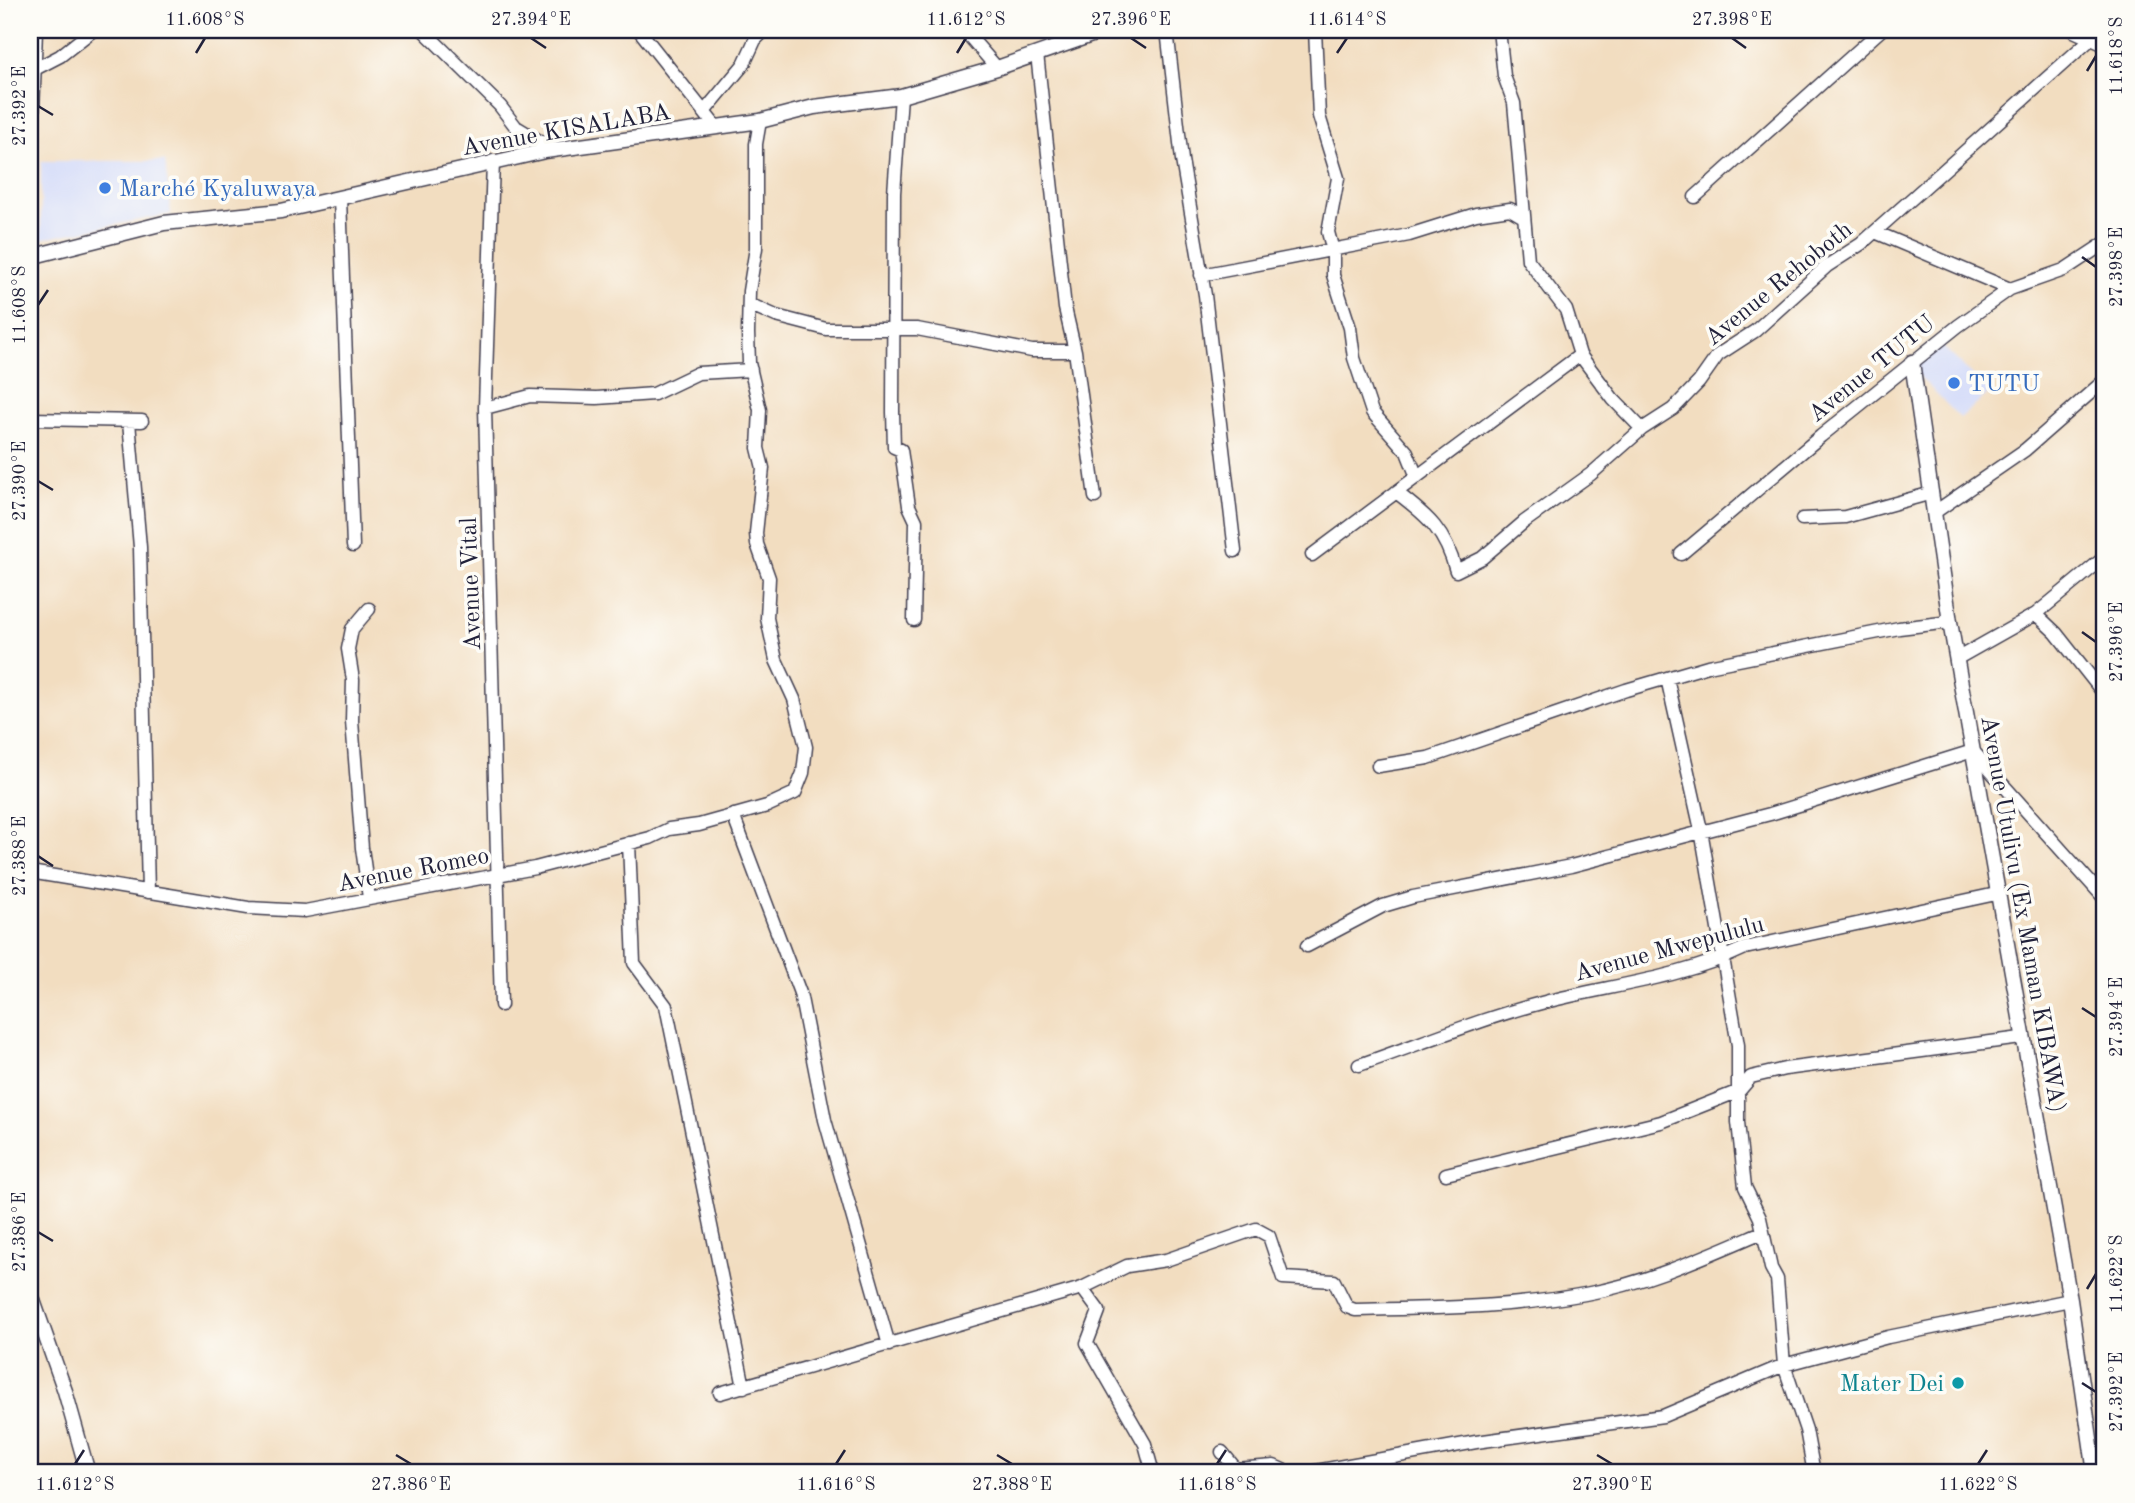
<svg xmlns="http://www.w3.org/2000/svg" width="2135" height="1503" viewBox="0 0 2135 1503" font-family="'Old Standard TT',serif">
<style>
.built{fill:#d1d9f9}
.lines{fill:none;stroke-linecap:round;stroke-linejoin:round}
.minor-casing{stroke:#413e4f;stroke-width:15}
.tertiary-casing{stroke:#413e4f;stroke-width:17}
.minor{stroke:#fff;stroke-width:12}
.tertiary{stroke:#fff;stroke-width:14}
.ticks{fill:none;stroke:#22223b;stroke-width:2.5}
.shop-dot{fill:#3f7fe0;stroke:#fdfcf7;stroke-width:2.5}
.culture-dot{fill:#0f9aa8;stroke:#fdfcf7;stroke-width:2.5}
.labels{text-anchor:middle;stroke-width:7;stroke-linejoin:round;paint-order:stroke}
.street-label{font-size:24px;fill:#22223b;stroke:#fdfcf7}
.shop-label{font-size:24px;fill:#366cbe;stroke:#fdfcf7;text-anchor:start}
.culture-label{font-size:24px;fill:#0d838f;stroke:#fdfcf7;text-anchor:end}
.neatline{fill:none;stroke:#22223b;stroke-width:2.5}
.ticks-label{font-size:18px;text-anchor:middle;fill:#22223b}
</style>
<rect width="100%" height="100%" fill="#fdfcf7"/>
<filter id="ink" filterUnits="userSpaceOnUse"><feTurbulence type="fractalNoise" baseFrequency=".0143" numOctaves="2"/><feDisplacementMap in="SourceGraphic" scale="14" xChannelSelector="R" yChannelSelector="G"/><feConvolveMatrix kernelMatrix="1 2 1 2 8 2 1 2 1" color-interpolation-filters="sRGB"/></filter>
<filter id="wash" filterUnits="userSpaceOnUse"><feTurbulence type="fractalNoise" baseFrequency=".00686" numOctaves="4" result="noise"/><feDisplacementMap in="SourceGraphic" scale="28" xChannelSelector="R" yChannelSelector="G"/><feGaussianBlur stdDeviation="1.57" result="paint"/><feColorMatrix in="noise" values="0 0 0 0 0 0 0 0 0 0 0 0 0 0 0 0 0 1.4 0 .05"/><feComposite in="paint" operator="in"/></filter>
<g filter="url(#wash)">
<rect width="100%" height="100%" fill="#f2ddc0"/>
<!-- built -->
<path class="built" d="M41,161h124l6,53 -130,25z
M1940,344l50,48 -30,26 -42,-43 -3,-9z"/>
</g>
<g filter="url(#ink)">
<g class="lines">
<!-- minor casing -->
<g class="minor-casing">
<path id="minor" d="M423,30l77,76 16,21 38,23
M639,30l77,97
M964,30l33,38
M1167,30l15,130 23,135 30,256
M1315,30l4,86 19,62 -10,54 5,19v24l17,53 4,30 18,54 35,40 10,25
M1499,30l5,46 10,27 14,157 38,50 14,45 33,44 29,30
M1037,54l28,254 10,43 20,146
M33,70l27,-14 33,-26
M901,96l-7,97 -1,219 1,35 7,3 8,56 7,15 -2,99
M704,112l40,-48 11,-24 10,-10
M493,161l-8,247 16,597
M1695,197l186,-167
M340,198l13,348
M1875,232l135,57
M1201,275l208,-40 67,-21 34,-5 12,7
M749,304l27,12 50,13h91l115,22h43
M485,408l45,-12 67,2 57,-4 44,-21 53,-3
M30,419l112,2
M129,422l11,125 8,345
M1396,492c33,25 49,39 60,79l26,-13 42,-36 67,-48 51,-45 31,-20 26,-27 19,-27 37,-24 72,-65 34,-22 240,-214
M1935,512l90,-62 80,-70
M1802,519l43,-2 87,-24
M1681,554l140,-118 137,-110 52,-37 54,-19 41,-27
M1312,555l268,-200
M369,609l-17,20 -4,20 5,31 -1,41 10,127 7,50
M2036,614l20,19 49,62
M1958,658l78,-44 69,-57
M1667,678l34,152 37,215v77l7,65 15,31 11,50 6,11 7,86 22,65 8,43
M1378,766l50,-8 198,-68 82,-24 191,-38 51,-6
M733,815l67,178 25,127 64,225
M629,843l5,120 32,43 78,381
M30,872l218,36 57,3 230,-43 115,-30 19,-9 30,-4 68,-19 28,-13 8,-20 3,-26 -12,-48 -18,-39 -9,-42 2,-40 -12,-34 -1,-11 7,-65 -5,-20 2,-38 -11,-47 -1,-30 1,-42 7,-43v-104l4,-23
M1307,946l76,-40 30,-9 158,-31 199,-52 203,-63 132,148
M1359,1065c61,-21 123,-47 186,-63 67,-17 138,-24 200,-54l251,-54
M1446,1174l215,-52 78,-31 12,-14 34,-8 236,-31
M1082,1288l17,23 -12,32 58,101 8,29
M720,1393l362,-105 45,-22 39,-6 90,-31 13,7 14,42 51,3 13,26 8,3c76,-2 155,-2 230,-16 62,-11 119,-37 177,-62
M1222,1452l14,17 38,-3 16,7
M1305,1473l171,-31 187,-26 121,-51 104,-28 182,-37"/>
</g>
<!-- tertiary casing -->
<g class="tertiary-casing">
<path id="tertiary" d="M2074,30l31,14
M30,171l5,-141
M30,257l134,-34 117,-12 264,-60 215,-30 54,-14 87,-11 96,-28 109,-38
M1912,362l38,260 120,678 25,173
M30,1292l35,99 23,82"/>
</g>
<!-- minor -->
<use href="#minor" class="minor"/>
<!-- tertiary -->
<use href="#tertiary" class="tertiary"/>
</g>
</g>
<!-- ticks -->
<path class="ticks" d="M531,38l15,10M1131,38l15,10M1732,38l14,10M196,53l9,-15M957,53l9,-15M1337,53l10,-15M2087,71l9,-15M38,106l15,9M2082,257l14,10M38,305l10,-15M38,481l15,9M2082,632l14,10M38,856l15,10M2082,1008l14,9M38,1232l15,9M2087,1289l9,-15M2082,1383l14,9M396,1455l15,9M997,1455l15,9M1597,1455l15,9M75,1464l9,-14M836,1464l9,-14M1217,1464l9,-14M1978,1464l9,-14"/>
<!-- markers -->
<g class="shop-dot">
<circle cx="105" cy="188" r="7"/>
<circle cx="1954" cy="383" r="7"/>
</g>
<circle class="culture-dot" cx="1958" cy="1383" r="7"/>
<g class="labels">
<!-- street labels -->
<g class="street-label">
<text transform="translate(566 129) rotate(-10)" y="8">Avenue KISALABA</text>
<text transform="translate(1778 283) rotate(-39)" y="8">Avenue Rehoboth</text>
<text transform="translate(1871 368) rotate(-39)" y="8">Avenue TUTU</text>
<text transform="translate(470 584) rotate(-92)" y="8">Avenue Vital</text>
<text transform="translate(413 869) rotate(-11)" y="8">Avenue Romeo</text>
<text transform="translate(2024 914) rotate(80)" y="8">Avenue Utulivu (Ex Maman KIBAWA)</text>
<text transform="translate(1669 948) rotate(-15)" y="8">Avenue Mwepululu</text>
</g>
<!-- shop labels -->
<g class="shop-label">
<text x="119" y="196">Marché Kyaluwaya</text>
<text x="1968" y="391">TUTU</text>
</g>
<!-- culture labels -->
<g class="culture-label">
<text x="1944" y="1391">Mater Dei</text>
</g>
</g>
<!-- margin -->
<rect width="2135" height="1503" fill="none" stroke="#fdfcf7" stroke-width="77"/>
<rect x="38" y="38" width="2058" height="1426" class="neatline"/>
<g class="ticks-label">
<text x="205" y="25">11.608°S</text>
<text x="531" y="25">27.394°E</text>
<text x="966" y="25">11.612°S</text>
<text x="1131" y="25">27.396°E</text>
<text x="1347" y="25">11.614°S</text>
<text x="1732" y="25">27.398°E</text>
<text transform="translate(2116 56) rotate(-90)" y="6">11.618°S</text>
<text transform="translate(19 106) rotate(-90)" y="6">27.392°E</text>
<text transform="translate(2116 267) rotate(-90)" y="6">27.398°E</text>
<text transform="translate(19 305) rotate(-90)" y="6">11.608°S</text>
<text transform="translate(19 481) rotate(-90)" y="6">27.390°E</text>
<text transform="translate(2116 642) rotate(-90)" y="6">27.396°E</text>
<text transform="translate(19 856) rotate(-90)" y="6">27.388°E</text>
<text transform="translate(2116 1017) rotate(-90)" y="6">27.394°E</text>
<text transform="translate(19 1232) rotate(-90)" y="6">27.386°E</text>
<text transform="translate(2116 1274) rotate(-90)" y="6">11.622°S</text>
<text transform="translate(2116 1392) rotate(-90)" y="6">27.392°E</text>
<text x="75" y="1490">11.612°S</text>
<text x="411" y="1490">27.386°E</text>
<text x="836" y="1490">11.616°S</text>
<text x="1012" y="1490">27.388°E</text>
<text x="1217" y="1490">11.618°S</text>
<text x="1612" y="1490">27.390°E</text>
<text x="1978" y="1490">11.622°S</text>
</g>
</svg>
